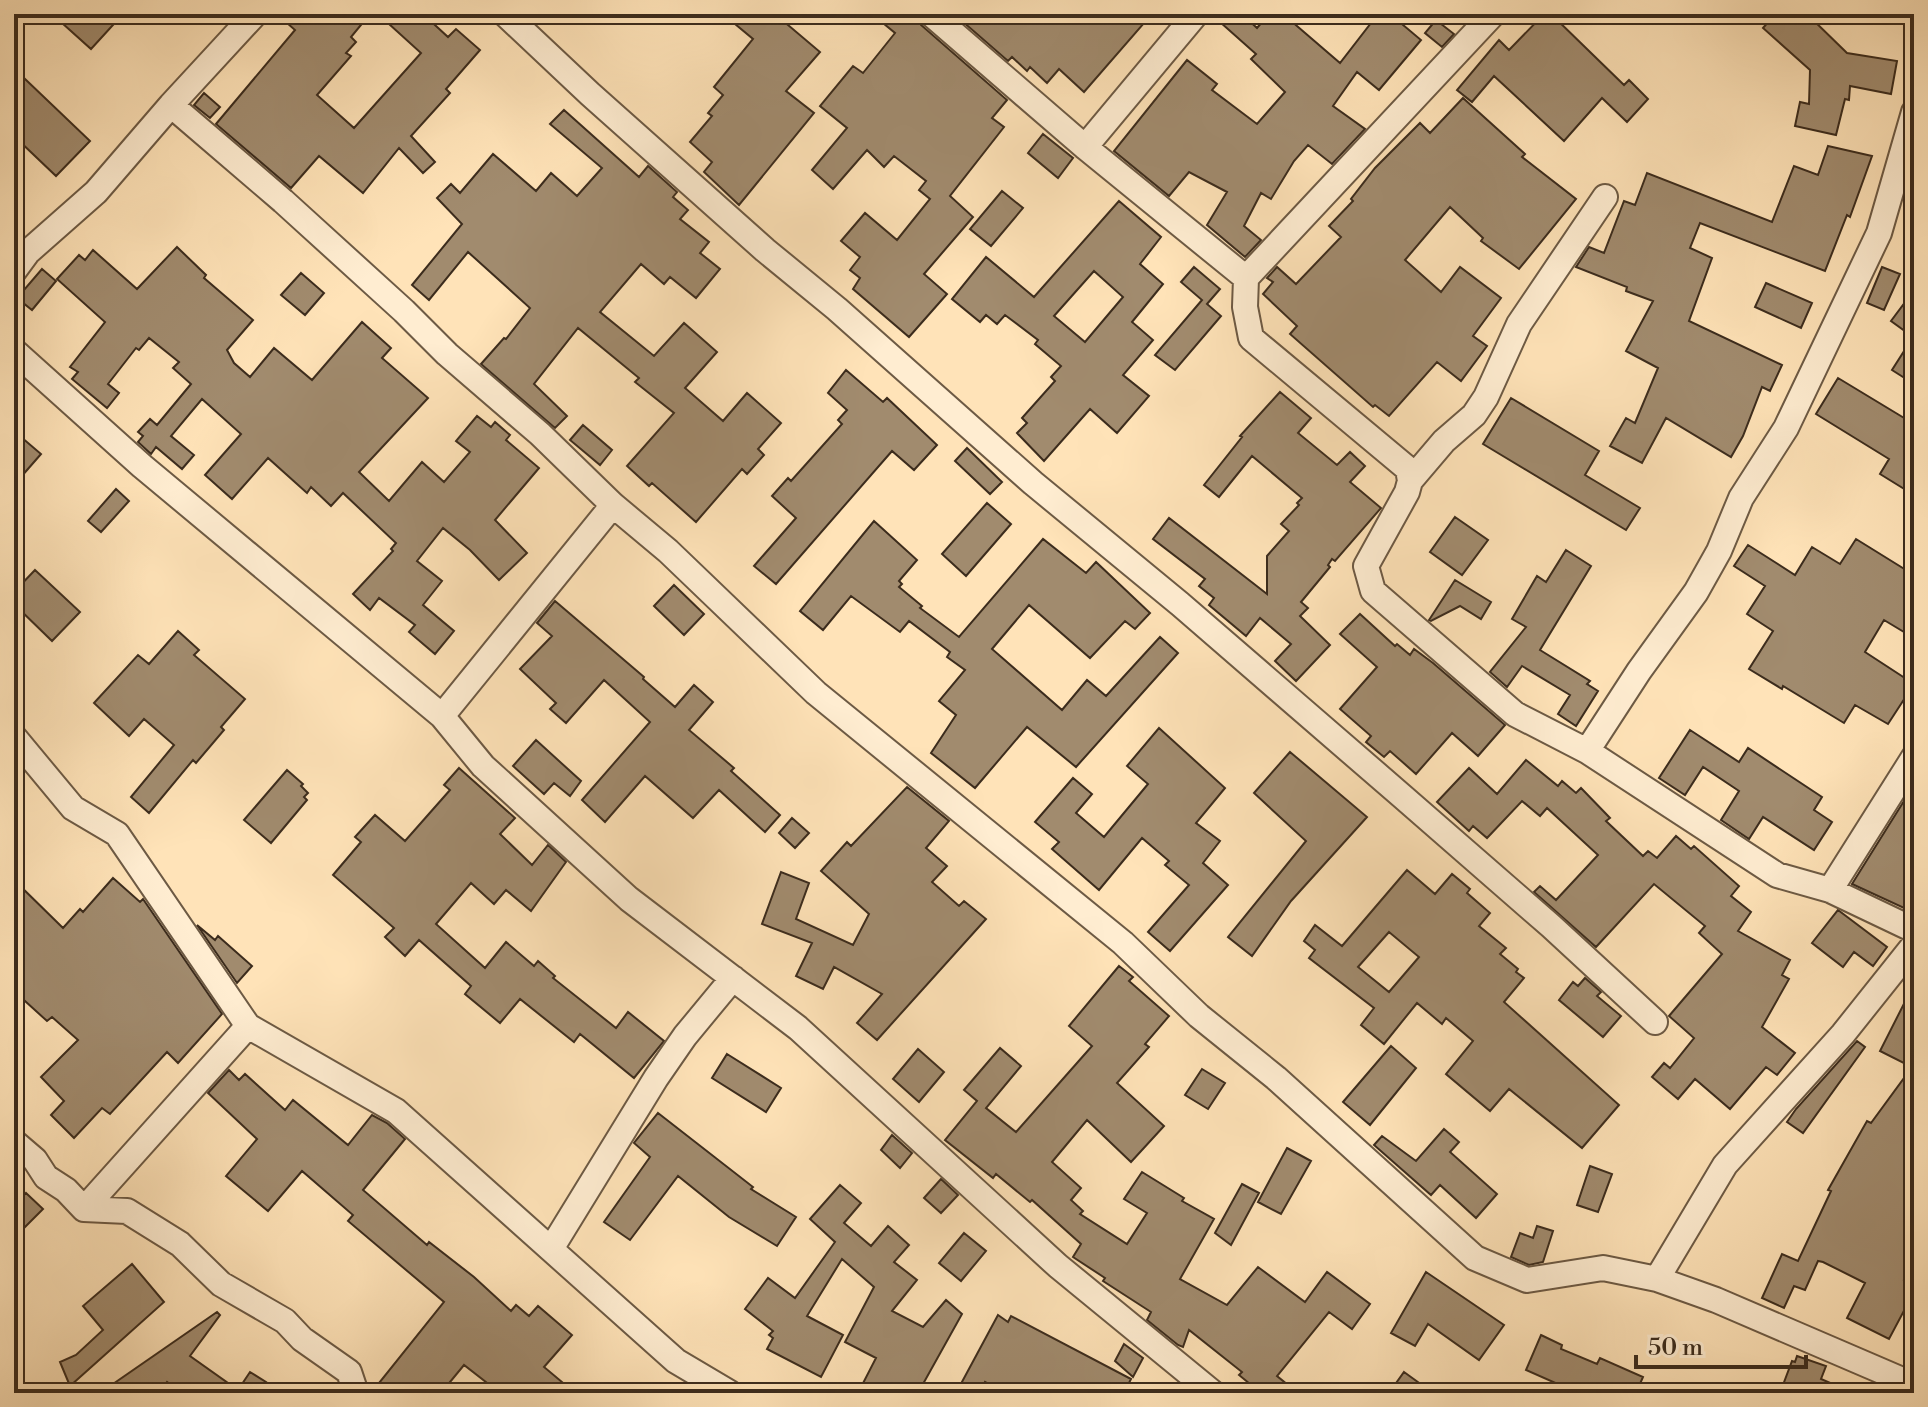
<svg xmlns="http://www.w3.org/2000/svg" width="1928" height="1407" viewBox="0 0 1928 1407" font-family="'Libre Bodoni',serif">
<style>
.building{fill:#a18b6e;stroke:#3c2c1d;stroke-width:2;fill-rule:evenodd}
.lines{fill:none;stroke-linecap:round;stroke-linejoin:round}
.minor-casing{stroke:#6d5a44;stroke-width:28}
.minor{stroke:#ffedd1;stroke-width:24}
</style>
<rect width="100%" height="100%" fill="#ffe3b8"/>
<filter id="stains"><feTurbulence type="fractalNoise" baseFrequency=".0025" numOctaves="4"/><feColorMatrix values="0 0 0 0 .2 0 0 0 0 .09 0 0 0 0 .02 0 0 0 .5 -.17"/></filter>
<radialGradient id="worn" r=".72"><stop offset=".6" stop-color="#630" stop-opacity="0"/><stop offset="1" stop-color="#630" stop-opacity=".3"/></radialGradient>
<!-- building -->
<path class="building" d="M52,14h71l-32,35z
M277,14h93l-19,23 5,5 -10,11 5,3 -34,39 37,33 67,-75 -43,-39h45l25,23 8,-8 24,21 -34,39 4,4 -39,43 24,26 -12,11 -24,-25 -36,45 -44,-37 -28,32 -75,-64 79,-94z
M723,14h52l45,38 -34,39 28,22 -75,92 -35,-33 8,-10 -22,-20 22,-26 -4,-3 15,-18 -9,-8 39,-48z
M872,14h44l5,11 86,75 -15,18 12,9 -54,69 23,21 -49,57 23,20 -38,43 -56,-48 7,-11 -10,-8 10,-13 -19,-16 24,-28 32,27 33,-41 -11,-9 7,-9 -32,-25 -10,11 -17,-17 -34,39 -21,-19 35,-42 -27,-22 33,-40 10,7 32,-40z
M954,14h181l10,8 -61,70 -25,-23 -12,14 -17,-16 -3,4 -15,-14 -4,4z
M1211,14h31l15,14 12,-14h14l57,49 38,-49h12l31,26 -42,50 -22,-18 -24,34 32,23 -33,35 -24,-19 -14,16 -23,38 -10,-6 -17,33 17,14 -16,17 -38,-32 20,-33 -38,-20 -20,24 -55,-45 73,-91 30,24 -5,6 45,34 28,-32 -34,-33 5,-5z
M1544,14h7l73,71 5,-5 19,19 -21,23 -25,-24 -38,43 -70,-65 -22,26 -15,-12 42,-50 10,10z
M1775,14h32l40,39 50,8 -6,33 -41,-8 -1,14 -4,-1 -9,36 -41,-9 5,-24 9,2 1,-34 -47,-42z
M1436,20l18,14 -12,13 -17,-14z
M24,78l66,63 -34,35 -42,-40v-48z
M204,93l16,14 -10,11 -16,-13z
M1463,98l62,56 -3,3 54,42 -57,70 -38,-28 2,-3 -33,-31 -45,53 36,32 19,-25 41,31 -28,38 14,10 -26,35 -24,-19 -48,54 -14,-11 -2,2 -83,-73 7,-8 -34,-32 10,-12 -6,-4 10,-11 19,17 45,-47 -12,-11 24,-25 -2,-2 24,-31 45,-45 10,10z
M564,110l75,67 9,-11 29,26 -4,5 15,13 -8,9 29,23 -9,11 20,16 -24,29 -26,-21 -6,7 -23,-20 -41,48 54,44 30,-33 33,29 -32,36 38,33 24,-28 34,30 -23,26 6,6 -17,19 -5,-5 -46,53 -44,-39 -3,3 -22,-20 47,-53 -39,-31 4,-4 -61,-50 -44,56 33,32 -12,12 -74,-64 23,-26 2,1 24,-31 -62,-56 -39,48 -17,-15 50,-61 -25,-26 14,-14 9,9 33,-39 43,37 15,-18 26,23 25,-28 -52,-44z
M1043,134l30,24 -15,20 -30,-25z
M1828,146l44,10 -22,61 -3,-2 -22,56 -125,-48 -10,25 22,10 -23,63 93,44 -12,26 -8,-4 -19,49 -12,21 -65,-39 -24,45 -32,-17 16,-28 9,5 23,-55 -32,-17 27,-50 -27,-10 1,-4 -51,-20 13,-20 15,6 20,-52 11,4 12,-32 125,49 22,-56 24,9z
M1002,191l21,17 -32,38 -21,-17z
M1119,201l42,36 -21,27 23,20 -31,38 21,18 -30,35 26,21 -32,37 -27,-24 -46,52 -27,-28 10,-10 -5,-5 33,-37 -4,-4 10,-11 -26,-22 3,-4 -33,-25 -8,9 -11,-9 -6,7 -28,-23 34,-42 48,40zM1094,271l29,26 -38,45 -31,-26z
M177,247l29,28 -2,3 49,42 -26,30 7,13 16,14 24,-29 38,32 50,-58 29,26 -9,10 46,40 -69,74 30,29 33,-39 22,20 26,-30 -14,-11 21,-25 14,11 4,-5 15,13 -4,5 33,28 -44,52 32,33 -28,27 -29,-30 -27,-22 -26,33 25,20 -19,24 31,26 -19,23 -26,-22 6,-7 -36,-27 -9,12 -17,-16 40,-43 -2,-2 5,-6 -53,-50 -12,13 -20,-19 -4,6 -39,-35 -36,41 -27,-24 36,-41 -39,-35 -31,37 23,19 -12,14 -26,-22 -5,7 -13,-12 5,-6 -5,-4 12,-13 7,6 34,-41 -18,-16 6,-6 -30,-24 -10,12 -3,-2 -28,36 11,9 -12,15 -35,-29 6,-7 -8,-5 35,-45 -48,-43 22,-24 6,5 8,-10 44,39z
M1194,267l26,22 -13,15 14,12 -46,54 -20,-15 47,-55 -21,-18z
M1882,267l18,7 -16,36 -17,-7z
M42,269l14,12 -24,29 -15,-12z
M301,273l23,20 -19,22 -24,-20z
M1766,283l46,20 -11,25 -46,-21z
M1903,305l11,9v70l-22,-14 21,-33 -22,-16z
M846,370l37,32 4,-4 50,47 -23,25 -22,-19 -116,133 -22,-18 42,-48 -24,-22 16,-18 3,3 51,-57 -4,-4 9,-10 -19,-17z
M1838,378l76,46v71l-34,-21 9,-15 -73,-45z
M1280,392l31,26 -13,15 39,32 13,-13 15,14 -15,16 31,26 -46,53 -3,-2 -4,6 2,2 -29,35 7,6 -8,8 30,29 -34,36 -21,-20 16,-17 -31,-26 -14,18 -37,-31 5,-7 -15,-12 6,-7 -52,-40 16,-21 98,76v-38l22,-25 -8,-7 18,-19 -2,-2 5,-5 -50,-42 -33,41 -15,-12 38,-48 -2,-1z
M1511,398l88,53 -14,24 55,33 -14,22 -143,-86z
M583,425l29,25 -12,15 -30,-25z
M14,431l27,23 -27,31z
M967,448l35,34 -12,12 -35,-33z
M116,489l13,12 -28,31 -13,-11z
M987,503l24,21 -45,52 -24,-22z
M1455,517l33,23 -26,35 -32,-23z
M874,521l43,39 -18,21 3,3 -3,3 23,19 -2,2 39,29 84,-98 43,34 10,-11 54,51 -15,16 -10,-8 -35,37 -61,-53 -37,44 70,61 25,-30 19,16 54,-59 18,16 -102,114 -49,-40 -52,61 -44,-35 25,-38 -17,-14 26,-31 -18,-13 3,-5 -41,-31 -9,11 -49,-36 -28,34 -23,-19z
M1856,539l58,36v63l-30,-18 -19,32 49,32 -26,40 -33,-19 -11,18 -61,-37 -1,3 -33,-20 24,-38 -26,-17 18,-28 -31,-20 14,-21 47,30 17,-28 28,17z
M1566,550l25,16 -51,84 50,31 -3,3 11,7 -22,35 -18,-12 12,-19 -48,-29 -15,21 -17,-15 36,-45 -14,-8 25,-43 9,6z
M35,570l45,42 -28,29 -38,-37v-12z
M1455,580l36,22 -10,17 -21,-13 -29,15 -2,-1z
M674,585l30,29 -20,21 -30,-29z
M555,601l89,76 -1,2 32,28 19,-22 19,17 -24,28 45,38 -3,3 49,44 -15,17 -46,-42 -26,28 -48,-42 -40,46 -23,-22 68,-78 -46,-42 -38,43 -16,-14 6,-6 -36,-34 32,-33 -15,-13z
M1360,614l35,32 2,-2 13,11 4,-6 19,14 72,62 -27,31 -26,-23 -36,41 -26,-23 -6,6 -18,-15 5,-6 -31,-27 37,-42 -37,-33z
M178,631l21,19 -5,5 51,44 -24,28 3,3 -28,33 -3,-3 -44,53 -18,-16 43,-52 -30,-26 -15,17 -35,-33 44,-48 11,9z
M1159,728l66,60 -29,35 24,18 -17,22 25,22 -58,66 -22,-19 41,-47 -24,-20 4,-4 -27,-23 -43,52 -47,-41 7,-7 -24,-20 38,-44 19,16 -16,19 28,24 44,-53 -21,-18z
M1690,730l49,32 9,-14 74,49 -8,13 18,12 -18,28 -51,-33 -14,22 -28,-19 18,-29 -36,-24 -18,28 -26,-17z
M536,740l45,41 -11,15 -16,-13 -10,11 -31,-28z
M1290,752l77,65 -76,84 -39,55 -24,-19 78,-96 -52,-48z
M1526,760l32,26 4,-5 14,12 5,-5 29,30 -4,3 37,35 5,-5 9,7 19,-22 15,13 3,-3 45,40 -8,10 20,16 -13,19 52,29 -8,15 7,4 -27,48 33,26 -18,22 -11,-8 -36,42 -35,-30 -17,20 -26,-22 12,-14 6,5 24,-30 -25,-22 53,-62 -23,-21 6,-7 -51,-42 -58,63 -62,-55 6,-6 16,14 42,-45 -51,-47 -7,8 -18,-15 -35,37 -14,-12 -4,5 -32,-29 32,-34 28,26z
M459,768l56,50 -15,16 32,31 16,-20 18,17 -35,49 -25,-21 -12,14 -23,-21 -35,41 49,44 21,-26 28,24 4,-5 17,15 -2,2 63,50 12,-16 36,29 -30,37 -54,-44 -6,8 -54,-43 -20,24 -35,-29 6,-8 -52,-46 -14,16 -20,-19 9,-9 -61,-53 28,-33 -6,-5 20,-22 30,26 45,-51 -6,-5z
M287,770l16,14 -2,2 7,7 -4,4 3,3 -36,43 -27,-23z
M1914,785v103l-10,20 -52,-24z
M907,787l42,34 -23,27 21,18 -15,16 27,24 5,-5 22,18 -109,121 -20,-17 25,-29 -48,-27 -11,22 -27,-13 16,-33 -50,-19 19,-52 28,11 -13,36 57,26 16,-31 -48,-43 26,-29 4,4z
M792,818l17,15 -14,15 -16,-15z
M1407,870l28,24 17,-20 18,15 -3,4 23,20 -11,13 27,22 -6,6 18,15 -2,3 8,6 -20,24 115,103 -37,43 -73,-59 -19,22 -44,-37 27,-33 -27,-23 -4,6 -25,-21 -33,41 -23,-19 13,-17 -65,-50 6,-8 -11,-9 11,-16 27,21zM1389,932l30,25 -30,35 -31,-25z
M113,878l27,24 3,-3 79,115 -44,49 -11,-11 -57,62 -8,-6 -28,30 -23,-23 13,-14 -23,-24 37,-37 -26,-23 -5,4 -33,-30v-111l49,48 17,-19 3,3z
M1838,910l49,37 -14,19 -19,-14 -11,15 -31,-24z
M197,925l18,15 3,-4 34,30 -15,17z
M1119,966l14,11 -4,4 40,35 -24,28 4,3 -32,36 47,43 -33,36 -44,-42 -35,42 29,26 -10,12 12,11 -3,3 47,30 20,-31 -23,-14 18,-27 42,26 -2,3 32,18 -34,60 47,26 31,-38 47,35 22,-30 43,32 -18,25 -23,-17 -52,64 21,17h-37l-22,-18 3,-3 -53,-42 -6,17 -5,-2 -31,-25 4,-8 -48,-31 2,-3 -32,-21 8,-13 -49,-44 -2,2 -34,-28 -3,4 -48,-38 32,-39 -13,-11 36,-42 21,18 -35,42 30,24 76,-86 -23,-20z
M1585,978l16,14 -4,4 24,20 -18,21 -44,-37 14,-18 5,4z
M1914,984v277l-10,19 10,6v22l-7,-3 -18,34 -42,-21 18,-35 -42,-21 -5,-1 -13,29 -11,-4 -10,22 -22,-10 20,-44 16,7 33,-70 -3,-1 39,-69 4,2 41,-56 -32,-16z
M1857,1041l8,6 -62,86 -16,-11 9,-13z
M1391,1046l25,22 -46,57 -27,-23z
M918,1049l26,23 -25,30 -26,-23z
M727,1054l54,34 -15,24 -54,-34z
M1202,1069l23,14 -17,26 -23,-14z
M229,1070l10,10 6,-6 40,36 8,-10 55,45 24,-30 15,8 18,16 -42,51 64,55 2,-3 45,35 37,34 5,-6 13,11 9,-10 34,29 -28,32 31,26h-75l-36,-28 -23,28h-70l73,-91 -96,-81 5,-6 -51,-44 -34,40 -42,-35 31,-37 -49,-46z
M658,1113l95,74 -2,2 45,28 -19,29 -48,-29 -51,-41 -48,64 -26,-18 46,-65 -16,-14z
M1444,1129l15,13 -9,10 47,42 -21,24 -36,-33 -9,10 -57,-50 8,-9 34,25z
M892,1135l20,18 -12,15 -19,-18z
M1287,1148l24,13 -30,53 -23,-12z
M1590,1166l22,8 -14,38 -21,-7z
M941,1179l17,16 -17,18 -17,-15z
M1242,1184l17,9 -28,52 -16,-12z
M840,1185l21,18 -17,20 27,23 17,-20 21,19 -15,17 23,18 -25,31 31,16 23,-27 16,14 -44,79h-60l18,-35 -31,-16 29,-55 -32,-28 -35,57 36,19 -22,42 -54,-28 6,-11 -4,-3 4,-4 -28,-22 23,-31 27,20 40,-56 -25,-23z
M26,1193l17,16 -29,29v-33z
M1537,1226l16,5 -10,31 -14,3 -18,-8 9,-24 13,5z
M964,1233l22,18 -25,30 -22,-18z
M132,1264l32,38 -94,84 -10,-24 16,-7 27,-25 -20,-24z
M1426,1272l78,53 -25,35 -51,-36 -13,22 -24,-13z
M217,1312l3,3 -30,41 48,34 12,-18 16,10 -8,11h-76l-15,-11 -8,11h-59z
M998,1315l10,7 3,-6 120,63 -7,14h-119l-20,-11 -5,11h-24z
M1541,1335l21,10 -1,4 36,15 3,-6 43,19 -7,16h-58l-52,-23z
M1124,1344l19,14 -10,19 -18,-16z
M1797,1356l29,10 -5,13 32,14h-73l12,-32 3,1z
M1404,1372l29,21h-44z"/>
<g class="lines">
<!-- minor casing -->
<g class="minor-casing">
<path id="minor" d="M505,14l85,80 175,156 72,59 196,174 147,121 223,193 148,129 104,96
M931,14l154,133 161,131 -1,29 6,31 157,131 2,12 -3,11 -41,74 7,25 142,123 72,37 190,124 53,15 84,40
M171,105l112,96 121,110 43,43 93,80 73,71 55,46 148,142 307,250 76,73 77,62 199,180 52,22 76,-12 54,11 59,21 198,85
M1085,147l111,-133
M14,271l14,-19 68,-60 75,-87 84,-91
M1246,278l247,-264
M14,351l128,115 300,250 41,50 146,133 169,129 260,238 155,127
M1410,481l34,-40 30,-26 12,-18 33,-73 86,-127
M442,716l171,-211
M14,737l59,71 44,26 131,192 148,85 280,250 54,32
M1587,751l52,-80 57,-79 23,-41 22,-53 45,-70 93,-195 35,-121
M1830,890l84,-133
M14,1142l21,18 11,17 20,13 18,19 164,-183
M84,1209l43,2 53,33 41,40 64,37 17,18 47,33 7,21
M551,1249l105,-171 29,-42 48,-58
M1657,1279l68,-114 118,-131 71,-89"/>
</g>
<!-- minor -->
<use href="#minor" class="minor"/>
</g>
<!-- margin -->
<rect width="1928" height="1407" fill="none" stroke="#ffe3b8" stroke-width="48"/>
<rect x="16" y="16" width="1896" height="1375" fill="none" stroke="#3c2c1d" stroke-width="4"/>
<rect x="24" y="24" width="1880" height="1359" fill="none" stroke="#3c2c1d" stroke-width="2"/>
<!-- scale -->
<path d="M1636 1355v12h170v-12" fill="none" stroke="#3c2c1d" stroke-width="4"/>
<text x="1648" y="1355" font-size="24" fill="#3c2c1d" stroke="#ffedd1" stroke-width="6" paint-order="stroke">50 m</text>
<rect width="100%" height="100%" filter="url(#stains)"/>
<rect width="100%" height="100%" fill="url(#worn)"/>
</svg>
